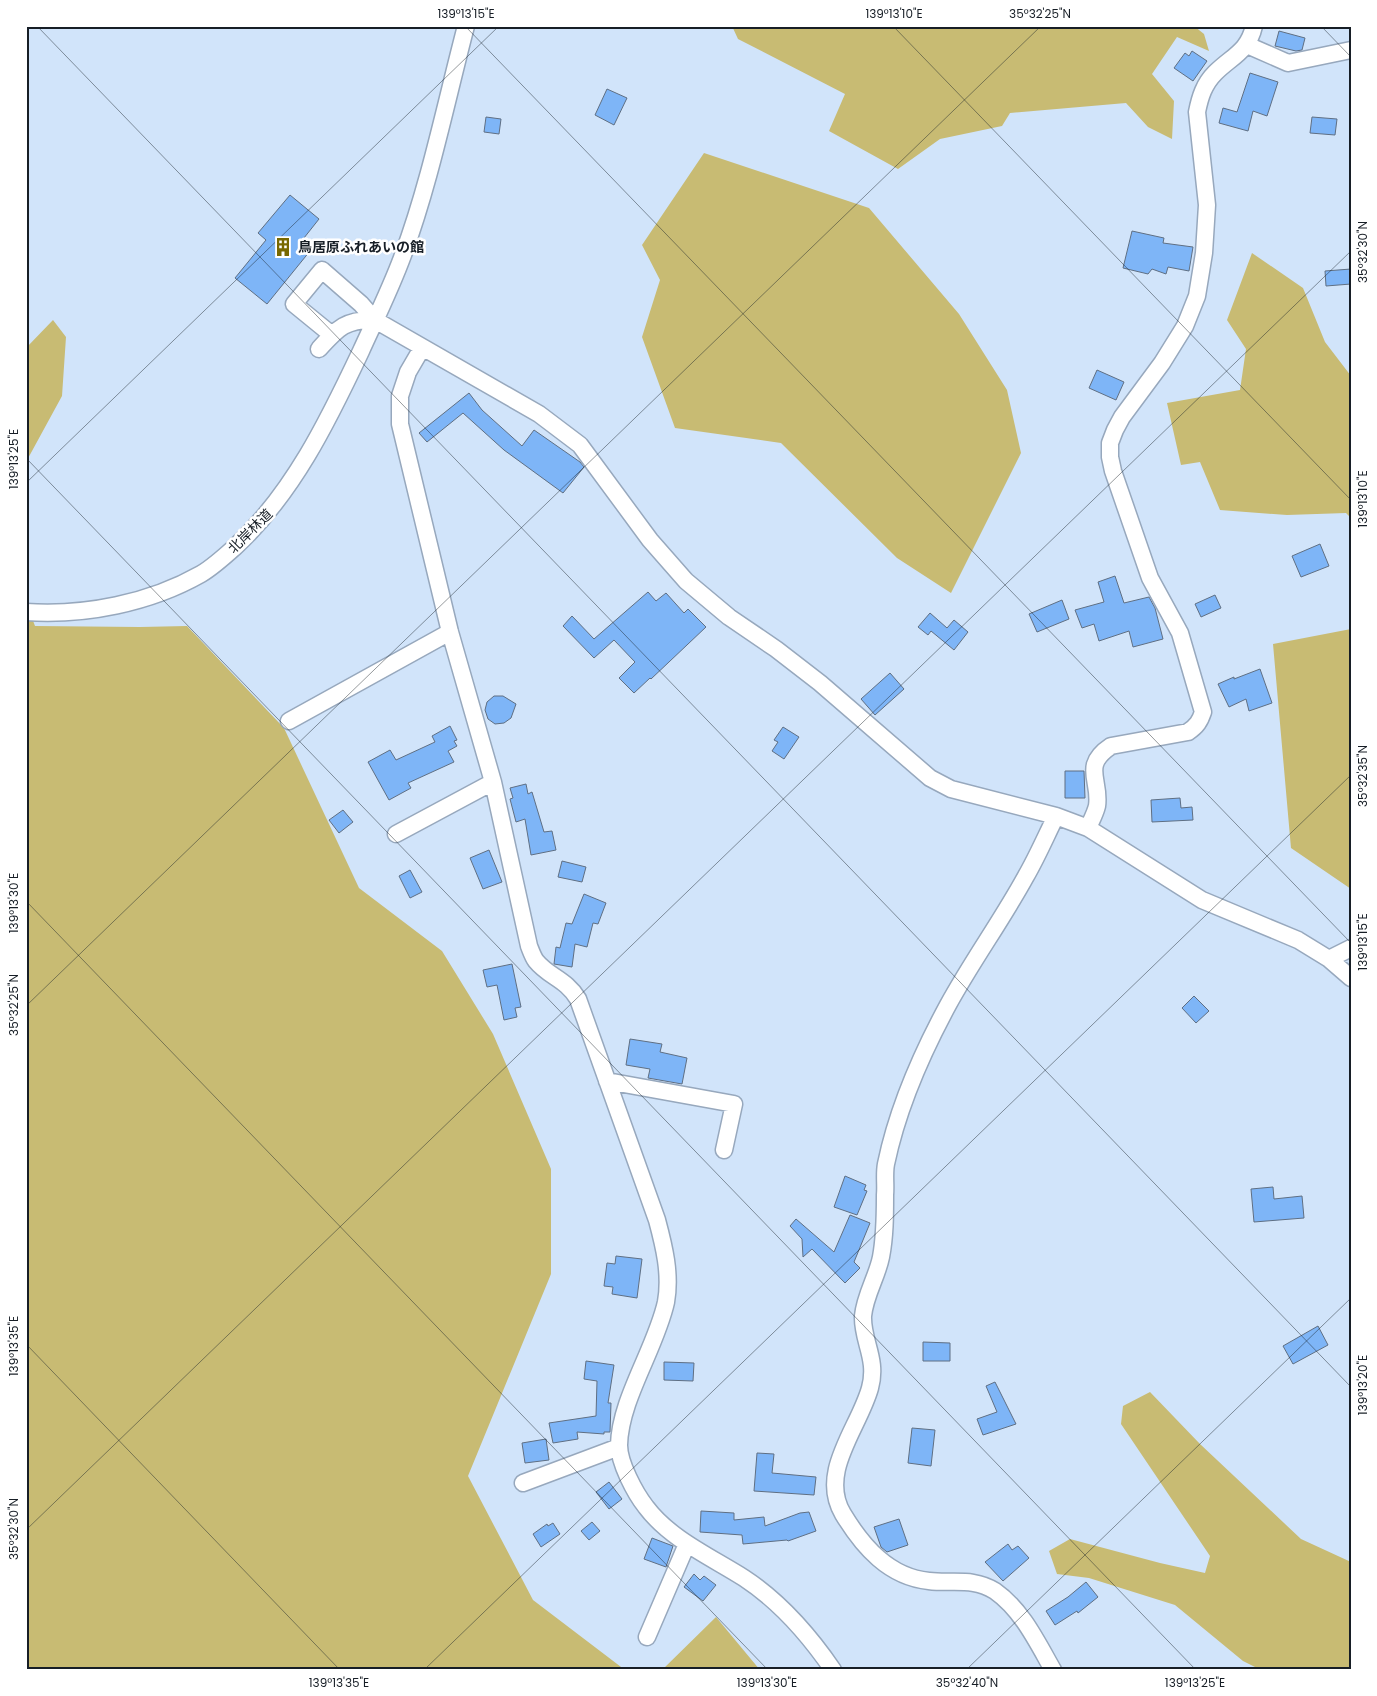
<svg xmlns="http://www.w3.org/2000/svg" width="1377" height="1696" viewBox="0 0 1377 1696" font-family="Poppins,'Noto Sans JP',sans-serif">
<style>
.green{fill:#c8bb73}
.building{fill:#7eb5f7;stroke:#5f6f83}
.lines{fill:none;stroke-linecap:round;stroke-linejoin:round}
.minor-casing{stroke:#97a8bd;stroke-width:19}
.minor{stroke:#fff;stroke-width:16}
.ticks{fill:none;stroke:#171e26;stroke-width:1;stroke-opacity:0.45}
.labels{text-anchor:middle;stroke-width:5;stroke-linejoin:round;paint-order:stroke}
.poi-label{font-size:14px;font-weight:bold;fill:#171e26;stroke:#fff;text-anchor:start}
.street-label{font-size:14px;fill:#171e26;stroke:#fff}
.neatline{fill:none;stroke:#171e26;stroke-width:2}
.ticks-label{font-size:12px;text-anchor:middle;fill:#171e26}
</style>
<rect width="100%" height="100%" fill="#d1e4fa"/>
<!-- green -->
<path class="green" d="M732,26h462l10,8 5,17 -32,-14 -25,37 22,27 -2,38 -24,-12 -22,-24 -116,10 -8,13 -62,13 -42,30 -69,-38 16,-37 -107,-55z
M704,153l165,55 90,106 48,76 14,63 -70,140 -54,-35 -116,-115 -106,-15 -33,-91 18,-57 -18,-35z
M1252,253l51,35 22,54 26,34v142l-5,-5 -59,2 -67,-5 -20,-48 -19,3 -14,-62 73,-13 6,-41 -19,-29z
M53,320l13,17 -4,59 -36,66v-114z
M26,602l9,24 105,1 47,-1 97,102 75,160 83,63 51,83 58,135v105l-83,202 65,124 92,70h-599z
M1351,629v260l-60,-41 -18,-204z
M1150,1392l50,52 101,95 50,23v108h-90l-18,-9 -68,-56 -86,-27 -32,-4 -8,-23 21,-12 90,24 45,10 5,-17 -89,-132 2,-18z
M716,1617l44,53h-98z"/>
<!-- building -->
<path class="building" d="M1279,31l26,7 -3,12 -6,1 -21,-5z
M1192,51l15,10 -14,20 -19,-13 11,-15 4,3z
M1250,73l28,9 -11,34 -14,-5 -5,20 -29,-8 4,-15 14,4z
M607,89l20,9 -13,27 -19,-10z
M486,117l15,2 -2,15 -15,-2z
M1312,117l25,2 -2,16 -25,-2z
M290,195l29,24 -19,24 10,8 -43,53 -32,-26 31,-38 -8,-7z
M1132,231l32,7 -1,5 30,4 -4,24 -21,-4 -2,7 -14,-5 -4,5 -25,-6z
M1351,269v15l-25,2 -1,-15z
M1097,370l27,12 -8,18 -27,-12z
M469,393l13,17 40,36 12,-16 46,32 4,5 -21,26 -59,-43 -41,-37 -36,29 -8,-9z
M1320,544l9,22 -28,11 -9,-21z
M1115,576l9,27 25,-6 6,11 8,31 -30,8 -4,-16 -30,10 -5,-17 -12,4 -7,-18 29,-8 -6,-20z
M648,592l8,9 10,-8 18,20 4,-4 18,18 -55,52 -1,-1 -16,15 -15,-15 16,-16 -21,-22 -20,18 -31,-32 9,-10 22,23z
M1215,595l6,13 -20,9 -6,-13z
M1062,600l7,19 -32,13 -8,-18z
M930,613l17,15 7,-8 14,12 -14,18 -23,-19 -3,4 -10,-8z
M1260,669l12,34 -23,8 -3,-12 -17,8 -11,-23 16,-7v2z
M890,673l14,16 -29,26 -14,-16z
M494,696h9l13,8 -5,14 -7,5 -9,1 -7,-5 -3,-9 2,-8z
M450,726l7,14 -3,1 3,5 -9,5 6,11 -46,21 3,5 -22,12 -21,-38 22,-12 6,10 39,-18 -3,-6z
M783,727l16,10 -15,22 -12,-8 6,-9 -4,-2z
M1065,771h19l1,27h-20z
M526,784l2,10 4,-2 12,40 8,-1 4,19 -25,5 -6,-36 -9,3 -6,-23 3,-1 -3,-10z
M1180,798l1,10 11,-1 1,13 -41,2 -1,-22z
M343,810l10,12 -14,11 -10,-13z
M489,850l13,32 -19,7 -13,-31z
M562,861l24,6 -4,15 -24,-5z
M410,870l12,22 -12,6 -11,-22z
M584,894l22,9 -8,21 -5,-1 -6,24 -12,-3 -3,23 -18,-3 2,-17 4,1 6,-25 6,1z
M512,964l9,43 -6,1 2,9 -13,3 -7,-35 -10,2 -4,-17z
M1194,996l15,15 -13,12 -14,-15z
M630,1039l32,5 -2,8 27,6 -5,26 -34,-6 2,-9 -24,-4z
M845,1176l21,9 -2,5 3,1 -10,24 -23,-8z
M1273,1187l1,12 28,-3 2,22 -50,4 -3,-33z
M850,1215l20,8 -16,39 6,6 -15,15 -33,-34 -9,8 -1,-18 -12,-13 6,-7 38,33z
M616,1256l26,3 -5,39 -25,-4 1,-7 -9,-1 3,-23 8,1z
M1318,1326l10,19 -35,19 -10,-18z
M923,1342l27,1v18h-27z
M586,1361l28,4 -6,38h3l-1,29h-6v2l-27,-2 1,7 -25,4 -4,-20 47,-7 1,-35 -13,-2z
M664,1362l30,1 -1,18 -29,-1z
M995,1382l21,42 -33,11 -6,-16 20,-7 -11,-26z
M912,1428l23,2 -4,36 -23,-3z
M546,1439l3,21 -24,3 -3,-20z
M757,1453l17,1 -2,19 44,4 -2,18 -60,-4z
M609,1482l13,17 -13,10 -13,-17z
M701,1511l33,2v7l30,-3 1,9 35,-13 9,-1 7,19 -28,10 -1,-1 -44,4 -1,-9 -42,-3z
M899,1519l9,26 -21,7 -6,-5 -7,-20z
M592,1522l8,9 -11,9 -8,-9z
M553,1523l7,11 -19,13 -8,-13 14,-10 1,2z
M652,1538l21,8 -7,21 -22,-8z
M1008,1544l4,6 6,-4 11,12 -26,23 -18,-19z
M694,1574l6,6 4,-4 12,9 -13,16 -19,-14z
M1086,1582l12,15 -20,16 -1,-2 -22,14 -9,-14 22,-14z"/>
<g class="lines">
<!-- minor casing -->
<g class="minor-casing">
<path id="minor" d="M1247,45l41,18 63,-13
M332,335l-38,-31 28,-34 39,34 14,16 164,94 41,31 70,95 36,41 43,36 47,32 44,34 110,95 21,11 105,27 32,12 114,72 96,40 31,19 22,19
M422,348l-14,24 -8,24v28l50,208 43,150 36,164c2,5 4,11 7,15 13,16 30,18 42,38l79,221c7,26 14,54 9,82 -10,46 -46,97 -47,143 0,18 16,48 27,62 24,32 65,50 98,71 35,23 65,57 89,92
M319,349c19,-21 27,-30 56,-29
M26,612c59,4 124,-9 175,-38 12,-7 24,-18 35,-28 57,-53 92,-125 125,-195 14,-31 30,-63 42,-96 27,-73 43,-153 63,-229
M289,721l161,-89
M1088,828c3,-7 7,-14 9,-22 4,-26 -16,-40 14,-60l77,-14c9,-6 12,-11 15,-20l-23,-79 -30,-55 -37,-107 -3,-14v-14l5,-13 7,-13 40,-54 23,-37 12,-30 7,-43 3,-48 -10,-93c3,-15 7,-28 18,-39 17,-17 33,-21 39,-47
M396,834l97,-52
M1329,959l22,-11
M607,1081l127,23 -10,46
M523,1483l96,-36
M647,1637l40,-93
M1053,1670c-16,-28 -31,-60 -58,-79 -22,-14 -43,-7 -66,-10 -40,-4 -66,-34 -86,-67 -25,-42 16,-86 27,-126 8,-29 -8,-47 -7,-72 2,-21 14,-39 18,-59 4,-21 4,-41 4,-62 1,-10 -1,-21 1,-31 11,-53 36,-111 62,-159 24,-44 54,-85 78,-129 11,-19 20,-40 30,-60"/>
</g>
<!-- minor -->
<use href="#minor" class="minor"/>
</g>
<!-- ticks -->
<path class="ticks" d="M37,26l1314,1361M465,26l886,917M893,26l458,474M1321,26l30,31M26,458l1170,1212M26,483l473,-457M26,901l742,769M26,1006l1015,-980M26,1344l314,326M26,1530l1325,-1279M424,1670l927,-895M966,1670l385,-372"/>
<!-- icons -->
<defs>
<g id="building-bare" transform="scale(1.5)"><path d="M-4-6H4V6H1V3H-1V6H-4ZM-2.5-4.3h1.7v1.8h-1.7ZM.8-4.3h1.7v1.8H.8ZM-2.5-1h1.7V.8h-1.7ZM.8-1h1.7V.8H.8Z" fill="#786800" stroke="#fff" stroke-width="2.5" paint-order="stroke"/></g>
</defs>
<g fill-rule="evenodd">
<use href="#building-bare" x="283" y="247"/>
</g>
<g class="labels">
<!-- poi labels -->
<g class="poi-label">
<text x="298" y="252">鳥居原ふれあいの館</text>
</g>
<!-- street labels -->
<g class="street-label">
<text transform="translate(250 531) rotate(-45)" y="5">北岸林道</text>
</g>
</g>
<!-- border -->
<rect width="1377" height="1696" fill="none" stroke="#ffffff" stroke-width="55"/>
<rect x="28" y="28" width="1322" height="1640" class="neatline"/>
<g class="ticks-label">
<text x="466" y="18">139°13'15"E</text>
<text x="894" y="18">139°13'10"E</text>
<text x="1040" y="18">35°32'25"N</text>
<text transform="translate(1363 252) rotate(-90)" y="4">35°32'30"N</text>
<text transform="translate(14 459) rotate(-90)" y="4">139°13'25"E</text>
<text transform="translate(1363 499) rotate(-90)" y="4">139°13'10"E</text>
<text transform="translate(1363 776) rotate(-90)" y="4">35°32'35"N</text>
<text transform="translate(14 903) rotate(-90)" y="4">139°13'30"E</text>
<text transform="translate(1363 942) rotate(-90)" y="4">139°13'15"E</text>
<text transform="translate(14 1005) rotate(-90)" y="4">35°32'25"N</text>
<text transform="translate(14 1346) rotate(-90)" y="4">139°13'35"E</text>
<text transform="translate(1363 1385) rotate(-90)" y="4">139°13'20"E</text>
<text transform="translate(14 1529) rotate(-90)" y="4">35°32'30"N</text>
<text x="339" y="1687">139°13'35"E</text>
<text x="767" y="1687">139°13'30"E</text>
<text x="967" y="1687">35°32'40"N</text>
<text x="1195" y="1687">139°13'25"E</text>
</g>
</svg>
